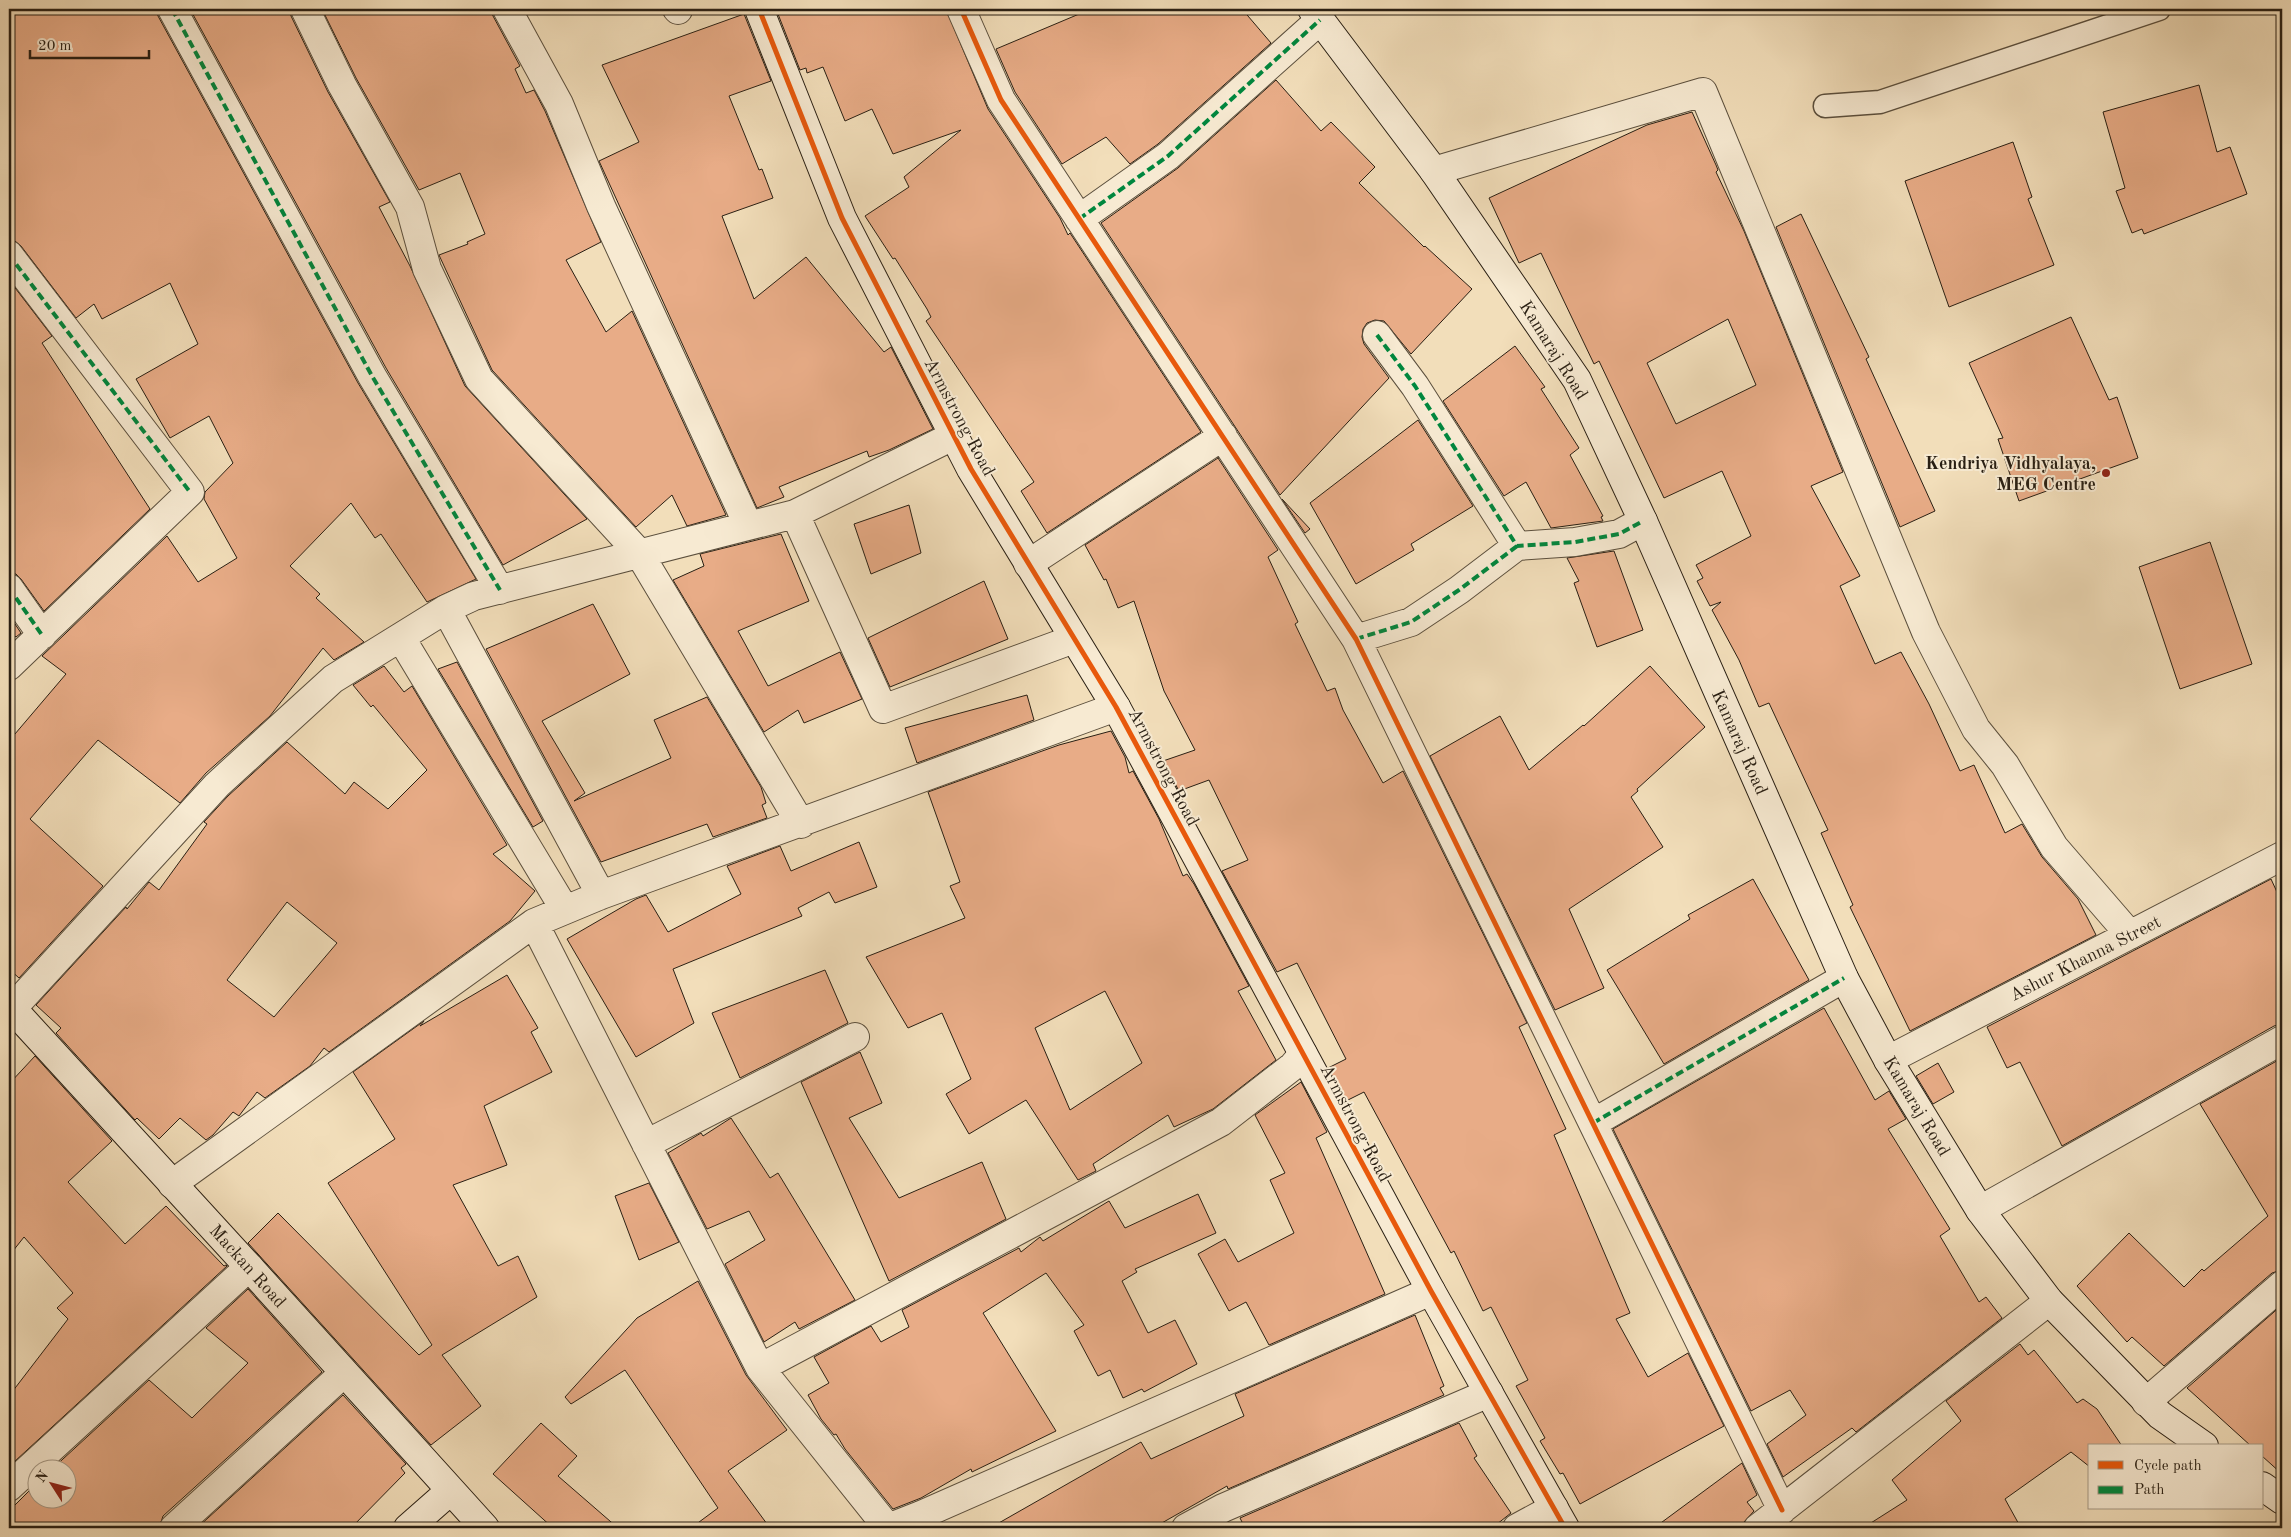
<svg xmlns="http://www.w3.org/2000/svg" width="2291" height="1537" viewBox="0 0 2291 1537" font-family="'Old Standard TT',serif">
<style>
.building{fill:#e8ac87;stroke:#291f13;fill-rule:evenodd}
.lines{fill:none;stroke-linecap:round;stroke-linejoin:round}
.lane-casing{stroke:#5b4f3d;stroke-width:25}
.street-casing{stroke:#5b4f3d;stroke-width:30}
.secondary-casing{stroke:#291f13;stroke-width:30}
.lane{stroke:#f7ead2;stroke-width:22}
.street{stroke:#f7ead2;stroke-width:28}
.secondary{stroke:#f7ead2;stroke-width:28}
.quiet{stroke:#00873e;stroke-width:4;stroke-dasharray:8 4;stroke-linecap:butt}
.cycleway-casing{stroke:#f7ead2;stroke-width:8}
.cycleway{stroke:#e8590c;stroke-width:5}
.poi-dot{fill:#8f2418;stroke:#f7ead2;stroke-width:2}
.labels{text-anchor:middle;stroke-width:4;stroke-linejoin:round;paint-order:stroke}
.street-label{font-size:18px;fill:#291f13;stroke:#f7ead2}
.poi-label{font-size:18px;font-weight:bold;fill:#291f13;stroke:#f7ead2;text-anchor:end}
</style>
<rect width="100%" height="100%" fill="#f2deba"/>
<filter id="stains"><feTurbulence type="fractalNoise" baseFrequency=".004" numOctaves="4"/><feColorMatrix values="0 0 0 0 .2 0 0 0 0 .09 0 0 0 0 .02 0 0 0 .5 -.17"/></filter>
<radialGradient id="worn" r=".72"><stop offset=".6" stop-color="#630" stop-opacity="0"/><stop offset="1" stop-color="#630" stop-opacity=".3"/></radialGradient>
<!-- building -->
<path class="building" d="M22,9h134l2,7 200,367 118,196 -49,23 -46,-68 -6,4 -24,-35 -61,63 30,28 -4,4 48,44 -30,18 -11,-12 -53,68 -64,57 -26,30 -82,-63 -68,79 73,67 -84,92 -10,-9v-228l57,-67 -24,-18 125,-120 31,46 39,-24 -33,-59 1,-7 28,-29 -24,-47 -39,22 -34,-59 62,-35 -28,-61 -68,36 -8,-15 -18,14 -55,-72 -6,-5 -6,-1v-224z
M190,9h100l1,7 37,76 62,110 -11,5 31,59 55,120 122,133 -84,46 -117,-197z
M322,9h169l2,7 27,50 -5,3 11,24 8,-3 11,21 56,131 -35,18 40,72 26,-21 94,204 -39,11 -15,-31 -36,32 -144,-157 -53,-115 29,-11 -1,-2 18,-8 -25,-61 -41,17 -63,-112z
M776,9h170l42,100 72,109 8,17 2,-2 131,199 -154,101 -26,-42 13,-9 -108,-161 5,-4 -4,-8 -32,-51 -2,1 -28,-43 44,-29 -5,-10 57,-47 -68,24 -21,-45 -27,12 -22,-54 -16,6 -1,-5 -6,2z
M1091,9h151l29,34 -113,101 -28,20 -24,-27 -44,27 -47,-72 -19,-43z
M744,14l27,67 -42,15 30,74 3,-1 11,29 -51,18 32,83 52,-42 78,95 7,-5 42,82 -44,21 -20,7 -2,-6 -88,36 5,10 -27,11 -158,-347 40,-19 -37,-77z
M1276,80l45,51 10,-9 44,45 -16,16 65,64 1,-1 47,43 -61,65 -27,-33 -9,-1 -8,3 -4,6 -1,8 2,7 25,34 -109,117 -179,-272 77,-55z
M2199,85l18,67 13,-5 17,47 -103,40 -2,-5 -10,4 -16,-42 9,-3 -22,-76z
M1692,112l24,53 2,5 -2,2 28,59 99,241 -32,14 49,90 -20,10 35,78 26,-12 28,52 31,67 14,-6 31,68 17,-9 20,33 36,42 18,36 -186,96 -60,-124 3,-2 -32,-72 7,-3 -59,-127 -10,4 -20,-47 -27,-50 9,-8 -11,4 -13,-25 6,-3 -7,-13 55,-29 -29,-65 -58,27 -65,-137 -5,3 -53,-111 -22,10 -30,-65 158,-73zM1728,319l28,66 -80,39 -29,-61z
M2013,142l19,55 -4,2 26,66 -105,42 -44,-126z
M1801,214l68,143 -3,2 69,152 -35,16 -124,-300z
M9,280l43,56 -10,7 108,166 -106,102 -23,-32 -5,-5 -7,-1z
M2071,317l38,83 8,-3 21,61 -119,43 -21,-62 5,-1 -34,-75z
M1515,346l30,41 -4,2 38,59 -9,7 33,61 -2,1 2,4 -52,7 -25,-46 -22,14 -61,-95z
M1418,420l55,86 -62,38 3,6 -58,34 -46,-81z
M1218,458l60,92 -10,7 30,65 -3,2 32,67 8,-3 8,22 40,73 20,-12 124,252 -8,4 47,102 -12,6 76,178 -14,6 32,58 40,-24 36,73 -144,78 -17,-31 -3,1 -20,-33 5,-3 -29,-52 12,-6 -37,-73 -8,4 -29,-60 -3,2 -87,-161 -18,9 -18,-33 18,-9 -49,-96 -20,9 -55,-101 26,-11 -39,-80 -30,11 -16,-30 32,-11 -31,-59 -30,-90 -16,7 -12,-29 -2,1 -19,-35z
M1282,499l28,30 -5,4z
M909,505l12,48 -50,21 -17,-50z
M781,534l28,67 -71,30 30,55 72,-34 22,47 -58,24 -6,-13 -34,22 -91,-152 31,-14 -4,-12z
M2210,542l42,122 -72,25 -41,-122z
M1614,551l29,79 -46,17 -23,-64 5,-2 -12,-23z
M984,581l24,58 -118,48 -22,-49z
M593,604l37,70 -88,47 43,72 -11,8 97,-43 -17,-38 53,-23 54,90 5,16 -4,2 5,13 -54,19 -6,-13 -106,38 -115,-213z
M9,615l12,18 -5,4 -7,-5z
M457,662l86,159 -10,6 -95,-158z
M384,666l20,26 8,-6 95,159 -14,9 42,37 -25,30 -181,131 -5,-4 -14,18 -45,32 -8,-6 -18,24 -6,-4 -20,23 -7,5 -26,-22 -21,21 -22,-21 -2,2 -79,-87 5,-5 -25,-23 90,-98 1,2 22,-27 10,8 48,-66 -3,-2 24,-26 59,-54 58,52 9,-12 34,27 39,-39 -54,-65 -2,2 -18,-22zM287,902l50,41 -63,74 -47,-37z
M1650,666l55,61 -68,62 1,2 -7,6 32,50 -94,62 35,79 -49,22 -125,-254 70,-40 29,54 54,-45 1,1z
M1027,695l7,25 -117,43 -12,-35z
M1111,731l14,26 4,16 4,-2 26,48 24,57 4,-2 7,10 55,102 -11,5 38,69 -63,49 -39,18 -6,-12 -75,49 3,7 -18,9 -52,-80 -57,34 -23,-40 25,-15 -29,-66 -34,15 -42,-71 99,-39 -15,-32 10,-4 -32,-90 131,-47zM1105,991l37,72 -72,47 -35,-82z
M859,842l18,45 -42,16 -6,-11 -31,16 4,8 -129,53 21,54 -58,34 -69,-118 69,-40 10,-4 22,37 73,-38 -14,-28 53,-20 11,25z
M1753,879l56,101 -145,84 -57,-94 83,-51 -2,-4z
M2271,879l11,24v121l-8,2 -212,120 -42,-84 -13,6 -20,-41z
M825,970l23,53 -108,55 -28,-65z
M507,975l31,53 -7,4 21,40 -68,34 23,59 -54,20 45,81 20,-10 19,41 -95,58 39,51 -50,39 -183,-202 30,-30 141,142 13,-10 -104,-162 67,-44 -42,-67 71,-51 -4,5z
M1824,1008l51,92 14,-9 17,28 -18,10 62,100 -10,7 39,66 7,-5 16,21 -146,114 -4,-4 -69,49 -16,-33 39,-29 -16,-25 -39,21 -138,-282z
M860,1052l22,51 -33,15 50,80 83,-36 24,57 -117,62 -88,-199z
M35,1056l77,85 -44,41 57,62 41,-38 58,60 2,-1 1,1 -213,196 -5,-4v-62l59,-77 -11,-11 16,-15 -49,-56 -15,19v-172z
M2282,1058v212l-10,3 -108,93 -32,-29 -5,5 -50,-56 52,-53 55,54 18,-18 2,2 64,-55 -68,-112z
M1938,1063l16,29 -21,12 -17,-28z
M1301,1082l26,50 -11,6 69,156 -116,51 -23,-43 -17,9 -31,-57 27,-15 13,23 56,-29 -24,-53 15,-7 -30,-58z
M731,1118l39,60 8,-5 77,127 -56,29 -4,-7 -31,20 -39,-78 40,-24 -16,-29 -42,18 -39,-76 33,-20 2,3z
M649,1183l30,59 -40,18 -24,-64z
M1198,1194l18,39 -81,36 2,3 -15,9 26,52 27,-13 22,44 -53,28 -2,-3 -19,9 -13,-28 -12,6 -24,-45 10,-6 -38,-52 -63,40 73,118 -84,41 -1,-3 -50,29 -28,11 -48,-60 -9,-15 -2,1 -13,-16 -13,-24 21,-12 -15,-26 57,-31 10,16 28,-15 -7,-17 117,-62 2,4 19,-15 3,4 66,-40 16,27z
M698,1281l48,94 41,55 -59,41 42,57h-79l27,-20 -93,-138 -54,34 -6,-7 72,-79z
M248,1289l74,83 -159,144 -4,12h-150v-17l29,-29v18h30v-30h-17l98,-90 43,38 56,-55 -42,-35z
M2282,1305v169l-20,-18v-10h-11l-64,-58z
M1415,1315l29,71 -4,2 4,7 -216,94 -1,-3 -74,42h-163l151,-86 10,17 93,-43 -9,-22z
M2020,1344l8,11 6,-5 43,53 6,-4 14,10 25,37h-32v21l-19,-15 -66,47 16,29h-158l44,-28 -15,-20 69,-59 -15,-20z
M343,1395l63,69 -5,4 4,5 -54,55h-154z
M541,1423l36,33 -19,20 60,52h-65l-60,-54z
M1459,1423l18,33 -3,2 37,55 -19,15h-247l-5,-10z
M1742,1463l15,32 -10,7 7,9 -10,11 -2,6h-88z"/>
<g class="lines">
<!-- lane casing -->
<g class="lane-casing">
<path id="lane" d="M1825,106l55,-4 279,-93"/>
</g>
<!-- street casing -->
<g class="street-casing">
<path id="street" d="M172,9l200,367 128,214
M305,9l37,76 68,122 17,62 52,110 160,174 162,271
M507,9l52,95 42,102 147,319
M677,9l1,1
M961,9l40,91 355,539 426,871
M1434,171l269,-79 223,540 50,97 29,36 49,82 76,88
M1079,219l89,-63 152,-136
M9,255l181,237 -181,174
M1377,335l38,51 102,160 58,-4 44,-8 24,-13
M795,514l88,195 191,-70
M1028,564l195,-128
M9,588l33,47
M446,609l155,286
M401,638l164,272
M1356,639l55,-17 48,-32 58,-44
M534,923l226,445 128,160 33,-13 510,-224
M9,1012l208,-227 116,-106 113,-70 28,-13 321,-82 158,-78
M1888,1060l394,-204
M1593,1123l251,-145
M646,1144l209,-107
M172,1184l362,-261 67,-28 515,-188
M1980,1210l302,-170
M760,1368l461,-246 72,-56 10,-12
M2146,1402l136,-117
M9,1487l240,-220
M174,1528l170,-155
M1186,1528l37,-20 266,-115
M1517,1528l37,-20
M1758,1528l291,-227"/>
</g>
<!-- secondary casing -->
<g class="secondary-casing">
<path id="secondary" d="M759,9l83,209 129,251 145,238 315,584 134,237
M1312,9l122,162 143,209 66,141 201,457 44,82 92,150 69,91 111,114 44,31
M9,1005l240,262 236,261
M2262,1486l20,14
M408,1528l42,-37"/>
</g>
<!-- lane -->
<use href="#lane" class="lane"/>
<!-- street -->
<use href="#street" class="street"/>
<!-- secondary -->
<use href="#secondary" class="secondary"/>
<!-- quiet -->
<path class="quiet" d="M172,9l200,367 128,214
M1079,219l89,-63 152,-136
M9,255l181,237
M1377,335l38,51 102,160 58,-4 44,-8 24,-13
M9,588l33,47
M1356,639l55,-17 48,-32 58,-44
M1593,1123l251,-145"/>
<!-- cycleway casing -->
<g class="cycleway-casing">
<path id="cycleway" d="M759,9l83,209 129,251 145,238 315,584 134,237
M961,9l40,91 355,539 426,871"/>
</g>
<!-- cycleway -->
<use href="#cycleway" class="cycleway"/>
</g>
<!-- markers -->
<circle class="poi-dot" cx="2106" cy="473" r="5"/>
<g class="labels">
<!-- street labels -->
<g class="street-label">
<text transform="translate(1554 350) rotate(58)" y="6">Kamaraj Road</text>
<text transform="translate(960 417) rotate(62)" y="6">Armstrong Road</text>
<text transform="translate(1740 742) rotate(66)" y="6">Kamaraj Road</text>
<text transform="translate(1164 767) rotate(62)" y="6">Armstrong Road</text>
<text transform="translate(2085 958) rotate(-27)" y="6">Ashur Khanna Street</text>
<text transform="translate(1917 1106) rotate(59)" y="6">Kamaraj Road</text>
<text transform="translate(1356 1123) rotate(62)" y="6">Armstrong Road</text>
<text transform="translate(248 1266) rotate(48)" y="6">Mackan Road</text>
</g>
<!-- poi labels -->
<g class="poi-label">
<text x="2096" y="469">Kendriya Vidhyalaya,<tspan x="2096" dy="21">MEG Centre</tspan></text>
</g>
</g>
<!-- margin -->
<rect width="2291" height="1537" fill="none" stroke="#f2deba" stroke-width="30"/>
<rect x="10" y="10" width="2271" height="1517" fill="none" stroke="#291f13" stroke-width="2.5"/>
<rect x="15" y="15" width="2261" height="1507" fill="none" stroke="#291f13"/>
<!-- legend -->
<rect x="2088" y="1444" width="175" height="65" fill="#f7ead2" stroke="#a59986"/>
<rect x="2098" y="1461" width="25" height="8" fill="#e8590c" stroke="#a59986"/>
<text x="2134" y="1470" font-size="15" fill="#291f13">Cycle path</text>
<rect x="2098" y="1486" width="25" height="8" fill="#00873e" stroke="#a59986"/>
<text x="2134" y="1494" font-size="15" fill="#291f13">Path</text>
<!-- north arrow -->
<g transform="translate(52 1484) rotate(306)"><circle r="24" fill="#f7ead2" stroke="#a59986"/>
<path d="M0-4L9 19L0 12L-9 19Z" fill="#8f2418"/>
<text y="-8" font-size="14" font-weight="bold" text-anchor="middle" fill="#291f13">N</text>
</g>
<!-- scale -->
<path d="M30 50v8h119v-8" fill="none" stroke="#291f13" stroke-width="2.5"/>
<text x="38" y="50" font-size="15" fill="#291f13" stroke="#f7ead2" stroke-width="4" paint-order="stroke">20 m</text>
<rect width="100%" height="100%" filter="url(#stains)"/>
<rect width="100%" height="100%" fill="url(#worn)"/>
</svg>
